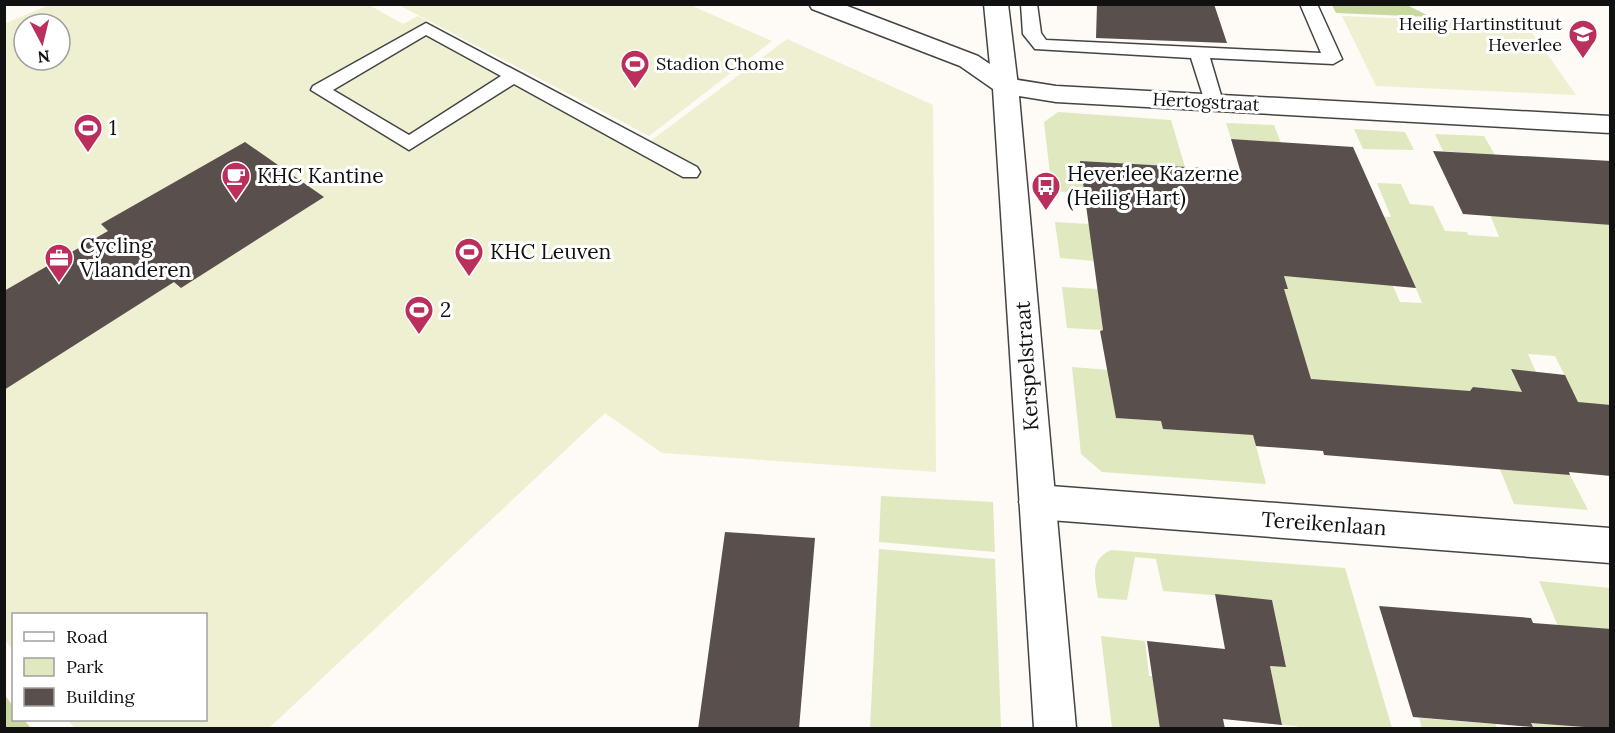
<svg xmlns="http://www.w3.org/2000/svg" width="1615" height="733" viewBox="0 0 1615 733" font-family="Lora,serif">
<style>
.green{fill:#e0e8bf;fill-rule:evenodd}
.forest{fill:#c9d89f}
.pitch{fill:#eef0d1;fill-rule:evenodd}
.building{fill:#594f4d}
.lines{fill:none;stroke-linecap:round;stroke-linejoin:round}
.service-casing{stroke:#444;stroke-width:3}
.minor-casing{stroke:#444;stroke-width:3}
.tertiary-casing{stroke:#444;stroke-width:3}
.service{fill:#fff;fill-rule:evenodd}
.minor{fill:#fff;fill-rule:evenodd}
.tertiary{fill:#fff;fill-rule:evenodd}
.labels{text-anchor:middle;stroke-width:6;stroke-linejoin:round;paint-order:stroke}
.far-poi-label{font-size:18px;fill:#111;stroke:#fff;text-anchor:end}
.far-street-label{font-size:18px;fill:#111;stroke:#fff}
.poi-label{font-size:21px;fill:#111;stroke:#fff;text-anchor:start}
.street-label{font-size:21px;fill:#111;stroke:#fff}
</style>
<rect width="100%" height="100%" fill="#fefaf5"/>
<!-- green -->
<path class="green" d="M1058,112l113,8 14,47 -105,-6 4,32 -32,-2 -8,-69z
M1226,123l48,2 7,18 -50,-4z
M1354,129l51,3 9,18 -51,-1z
M1435,134l49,2 11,19 -52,-4z
M1377,183l24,1 9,20 23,2 12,25 22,1 1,3 31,2 -10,-25 84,6 3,4 34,3v182l-32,-5 -23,-46 -27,-2 8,18 -25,-2 14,27 -23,-2 -3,-5 -26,-3 -5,7 1,4 -24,-2 -3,-7 -52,-4 11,31 -24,-2 -9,-23 -26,-1 -2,-6 -35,-4 -1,-4h6l-13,-42 -25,-3 6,28 -39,-2 6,23 17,1 8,27h-24l20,76 -164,-12 -21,-18 -9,-87 37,3 7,48 45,3 3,8 20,1v-5l23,1 -5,-23 6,-1 -5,-25 7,1 -14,-78 29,2 -9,-42 -45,-3 -3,-13 -7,-1 -3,-15 -13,-1 -5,-30 121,8 -5,-18h40l1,3 22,1 10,23 62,3zM1250,246l23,2 3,9 38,2 7,19 -37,-2 4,13 -25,-1zM1376,263l23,1 9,21 7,1 7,17 -22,-1 -8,-18h-8z
M1055,222l34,2 5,37 -34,-3z
M1062,287l36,2 5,41 -36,-2z
M1499,467l71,8 18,35 -74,-6z
M881,496l112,6 2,50 -116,-10z
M879,549l116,10 6,169h-131z
M1111,550l234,18 47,160h-94l-1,-2 -15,-1 -12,-59h16l-14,-66 -109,-9 -7,-32 -21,-2 -8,43 -29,-2c-3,-20 -9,-38 13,-48z
M1539,581l71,7v140h-77l-2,-5 46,-52z
M1101,636l44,5 4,35h4l7,52h-48z
M1419,718l77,6 1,4h-75z"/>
<!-- forest -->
<path class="forest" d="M1332,5h75l24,12 -95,-4z
M4,694l9,12 1,14h10l7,8h-26z"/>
<!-- pitch -->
<path class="pitch" d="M49,5h320l34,19 15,-8 231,126 138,-103 146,66 3,367 -274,-19 -57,-40 -336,315h-194l-7,-8h138v-106h-192l-1,37 -8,-11 -1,-616zM24,24h36v36h-36z
M399,5h291l82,36 -123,95z
M1342,16l184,8 50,71 -200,-9z"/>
<!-- building -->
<path class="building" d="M1097,4h117l13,39 -131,-5z
M1231,139l122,8 63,141 -132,-12 4,13h-4l27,90 159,12 3,-4 49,5 -11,-23 54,6 13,27 33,3v71l-42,-4 1,3 -246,-20 -1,-4 -67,-5 -3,-11 -90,-6 -2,-8 -45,-3 -16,-87 3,-1 -23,-169 160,9z
M245,142l79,55 -143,91 -7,-6 -170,108v-99l104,-60 -7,-7z
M1433,151l178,10v64l-148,-11z
M725,532l90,6 -16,191h-101z
M1215,594l57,6 14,67 -16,-1 12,59 -59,-6 2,10h-65l-13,-88 78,8z
M1379,606l152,12 2,5 78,6v100l-80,-6 2,4 -120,-10z"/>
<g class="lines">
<!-- service casing -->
<g class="service-casing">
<path id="service" d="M1021,4h16l4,29 5,7 275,13 -21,-49h17l25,55 -9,5 -123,-6 13,44 -9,6 -9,-6 -14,-44 -156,-9 -12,-15z
M426,23l271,144 3,5 -3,5h-14l-169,-93 -105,66 -98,-60 2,-4zM426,35l75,41 -92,59 -76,-45z"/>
</g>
<!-- minor casing -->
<g class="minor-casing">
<path id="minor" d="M984,4h24l10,82 -4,6 -9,2 -9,-2 -4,-6z
M1037,485l573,43v35l-573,-44 -13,-5 -5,-12 5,-12z"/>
</g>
<!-- tertiary casing -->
<g class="tertiary-casing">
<path id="tertiary" d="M809,4h33l136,52 34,23 44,7 554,30v17l-554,-31 -37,-6 57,632h-42l-41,-639 -33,-23 -148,-57z"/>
</g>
<!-- service -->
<use href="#service" class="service"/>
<!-- minor -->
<use href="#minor" class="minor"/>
<!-- tertiary -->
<use href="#tertiary" class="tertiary"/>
</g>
<!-- icons -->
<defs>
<g id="school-pin" transform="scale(1.5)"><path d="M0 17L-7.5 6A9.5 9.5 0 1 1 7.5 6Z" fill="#ba2f5c" stroke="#fff"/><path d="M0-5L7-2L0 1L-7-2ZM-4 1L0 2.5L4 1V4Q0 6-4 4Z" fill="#fff"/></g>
<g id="stadium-pin" transform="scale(1.5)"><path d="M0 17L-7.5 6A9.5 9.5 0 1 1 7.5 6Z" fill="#ba2f5c" stroke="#fff"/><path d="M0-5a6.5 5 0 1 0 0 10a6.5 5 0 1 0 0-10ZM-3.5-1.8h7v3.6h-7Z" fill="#fff"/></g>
<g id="cafe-pin" transform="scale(1.5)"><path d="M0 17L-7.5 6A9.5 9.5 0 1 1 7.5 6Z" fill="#ba2f5c" stroke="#fff"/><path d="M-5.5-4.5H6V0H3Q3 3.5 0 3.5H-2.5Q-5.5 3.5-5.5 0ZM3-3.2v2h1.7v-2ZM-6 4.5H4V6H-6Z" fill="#fff"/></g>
<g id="bus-pin" transform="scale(1.5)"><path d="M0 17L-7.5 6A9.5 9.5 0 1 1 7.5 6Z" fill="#ba2f5c" stroke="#fff"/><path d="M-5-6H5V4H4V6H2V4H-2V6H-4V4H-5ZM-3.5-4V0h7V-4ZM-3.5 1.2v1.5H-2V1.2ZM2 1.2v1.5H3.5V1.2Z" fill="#fff"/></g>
<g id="office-pin" transform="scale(1.5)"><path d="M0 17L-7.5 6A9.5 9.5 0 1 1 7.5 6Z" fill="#ba2f5c" stroke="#fff"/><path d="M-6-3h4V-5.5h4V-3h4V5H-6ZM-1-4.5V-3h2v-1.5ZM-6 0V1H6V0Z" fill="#fff"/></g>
</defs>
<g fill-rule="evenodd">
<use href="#school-pin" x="1583" y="34"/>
<use href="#stadium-pin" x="635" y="64"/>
<use href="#stadium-pin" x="88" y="128"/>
<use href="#cafe-pin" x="236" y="176"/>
<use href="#bus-pin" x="1046" y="186"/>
<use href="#stadium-pin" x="469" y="252"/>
<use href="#office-pin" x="59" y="258"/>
<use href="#stadium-pin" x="419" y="310"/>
</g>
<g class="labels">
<!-- far-poi labels -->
<g class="far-poi-label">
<text x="1562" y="30">Heilig Hartinstituut<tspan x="1562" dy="21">Heverlee</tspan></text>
<text x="656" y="70" text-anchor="start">Stadion Chome</text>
</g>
<!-- far-street labels -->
<g class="far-street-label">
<text transform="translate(1206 102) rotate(3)" y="6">Hertogstraat</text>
</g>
<!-- poi labels -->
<g class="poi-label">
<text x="109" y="135">1</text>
<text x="1067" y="181">Heverlee Kazerne<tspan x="1067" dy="24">(Heilig Hart)</tspan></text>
<text x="257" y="183">KHC Kantine</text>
<text x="80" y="253">Cycling<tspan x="80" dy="24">Vlaanderen</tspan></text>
<text x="490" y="259">KHC Leuven</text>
<text x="440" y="317">2</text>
</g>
<!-- street labels -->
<g class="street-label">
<text transform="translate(1027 366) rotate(-94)" y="7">Kerspelstraat</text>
<text transform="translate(1324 524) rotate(4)" y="7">Tereikenlaan</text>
</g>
</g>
<!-- border -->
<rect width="1615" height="733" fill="none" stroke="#111111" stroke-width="12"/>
<!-- legend -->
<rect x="12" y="613" width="195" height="108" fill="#ffffff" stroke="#a0a0a0" stroke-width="1.5"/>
<rect x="24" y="632" width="30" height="9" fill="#ffffff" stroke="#a0a0a0" stroke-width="1.5"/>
<text x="66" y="643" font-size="18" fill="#111111">Road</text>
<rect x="24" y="658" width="30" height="18" fill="#e0e8bf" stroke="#a0a0a0" stroke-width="1.5"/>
<text x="66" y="673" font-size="18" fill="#111111">Park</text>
<rect x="24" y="688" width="30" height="18" fill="#594f4d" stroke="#a0a0a0" stroke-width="1.5"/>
<text x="66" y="703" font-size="18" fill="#111111">Building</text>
<!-- north arrow -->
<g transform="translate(42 42) rotate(173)"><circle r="28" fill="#ffffff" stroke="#a0a0a0" stroke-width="1.5"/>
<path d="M0-4.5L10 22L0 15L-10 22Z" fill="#ba2f5c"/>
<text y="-9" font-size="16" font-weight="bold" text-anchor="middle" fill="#111111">N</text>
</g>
</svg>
